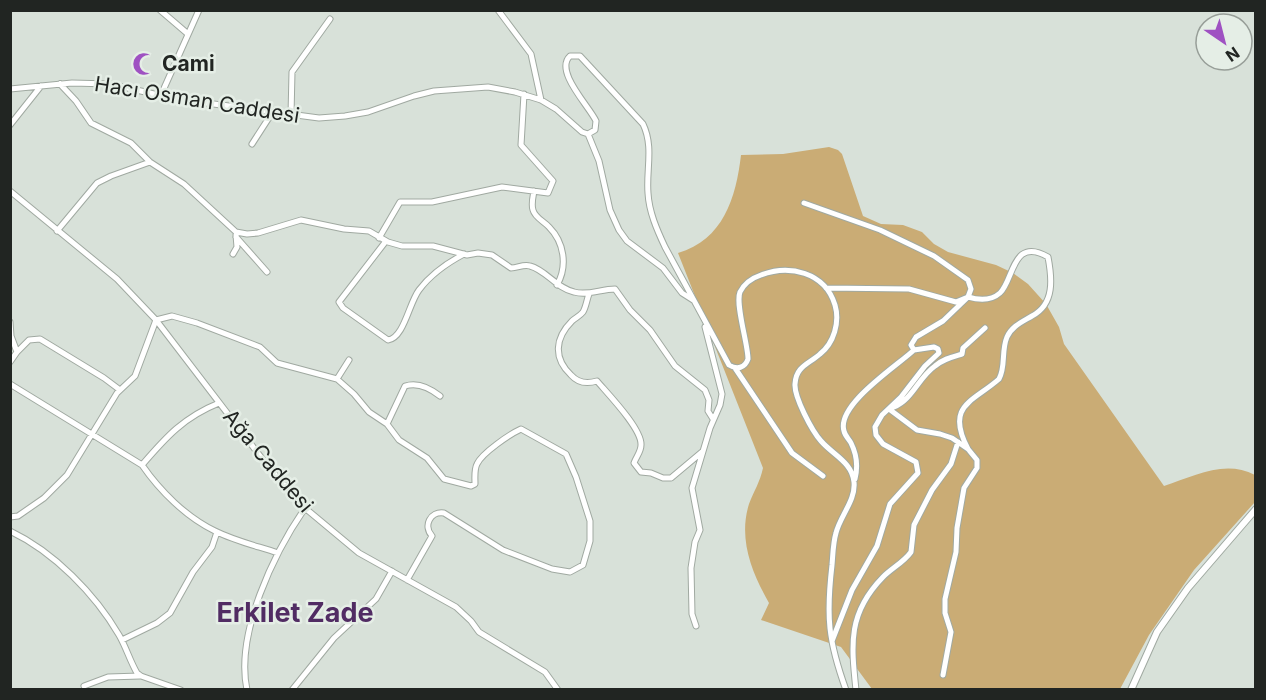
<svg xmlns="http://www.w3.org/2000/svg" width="1266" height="700" viewBox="0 0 1266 700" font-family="Inter,sans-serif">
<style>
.grass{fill:#caac75}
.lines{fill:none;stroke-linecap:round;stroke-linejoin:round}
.minor-casing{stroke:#a0a9a1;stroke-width:7}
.tertiary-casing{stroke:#a0a9a1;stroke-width:8}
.minor{stroke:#fff;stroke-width:5}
.tertiary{stroke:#fff;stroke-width:6}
.labels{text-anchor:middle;stroke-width:5;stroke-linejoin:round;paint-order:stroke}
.poi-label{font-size:21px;font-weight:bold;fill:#212522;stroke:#e5eee6;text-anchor:start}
.street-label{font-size:21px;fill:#212522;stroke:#e5eee6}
.district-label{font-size:27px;font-weight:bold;fill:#512c63;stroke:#e5eee6}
</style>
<rect width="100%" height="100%" fill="#d8e1d9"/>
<!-- grass -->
<path class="grass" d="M829,147l9,3 4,4 21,62 18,8 22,1 19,7 12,12 14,8 48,13 17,8 15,11 18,20 13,23 5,17 100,142c30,-10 61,-27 91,-11v27l-61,68 -45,65 -29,54h-248l-31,-42 -80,-27 8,-17c-17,-30 -31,-64 -20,-99 5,-13 11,-22 14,-36l-85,-215c45,-13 58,-55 63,-98l42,-1z"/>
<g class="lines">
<!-- minor casing -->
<g class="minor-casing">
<path id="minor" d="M160,10l28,24
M498,10l33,44 10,46
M60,84l16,17 15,22 40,20 19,19 34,22 52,48 11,2 11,-1 43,-13 43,9 25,2 19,11 14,4h31l34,9 11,-2 14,2 19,13c7,0 12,-4 19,-2 16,4 26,22 44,26 14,4 27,-3 41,-3l15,21 20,20 25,36 30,24 4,10 -1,11 5,8
M10,89l62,-6 38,1 66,15 143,19 26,-2 23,-4 46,-16 20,-5 54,-4 27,5 26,8 15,9 26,23 6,2 7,-4 1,-9c-7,-15 -42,-50 -26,-65h10l63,68c11,23 3,46 5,69 1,19 9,37 17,54l64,118c8,5 16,3 19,-6 0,-15 -13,-55 -8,-67 4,-8 12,-14 21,-17 28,-11 64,-3 74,30 5,17 -1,38 -15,49 -11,10 -24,12 -25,30 -1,13 17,47 26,57 12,14 31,21 33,41 2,18 -14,34 -18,51 -3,10 -3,21 -4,32 -6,52 -4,75 14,125
M161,95l38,-85
M291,115l1,-43 38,-53
M10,125l31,-39
M588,134l11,27 11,49 9,20 8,11 36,27 19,25 11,7
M252,144l20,-31
M10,191l107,88 39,41 114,149 35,39 54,45 97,54 15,14 8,11 66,40 13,18
M534,191c-1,6 -3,13 -1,19 2,8 11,11 16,17 15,15 19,39 8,58
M804,203l76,27 54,26 34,24 3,9 -3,8 -12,5 -47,-13 -83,-1
M57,231l40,-48 14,-7 39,-14
M236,237l31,35
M379,238l21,-36h32l70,-15 46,6 5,-12 -32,-36 3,-51
M386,241l-47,61 4,6 45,32c16,-2 21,-37 31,-50 12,-16 28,-27 45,-36
M233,254l4,-7 -1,-12
M589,294c-2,5 -3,13 -6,18 -3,4 -8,6 -11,9 -17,17 -19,37 -1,54 7,8 16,9 26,6 11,13 45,48 44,64 0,7 -5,12 -7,18l7,9 10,1 12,5h8l31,-26
M10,322l1,14 6,16 -7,10
M17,352l12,-12 11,-1 64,39 16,12
M735,368l57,85 31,23
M337,379l12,-19
M10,384l132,81c24,-28 42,-48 77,-62
M894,407c19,-8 24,-29 41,-41 8,-7 17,-9 27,-12l1,-6 22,-20
M889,409l28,21 23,4 12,4 16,11 9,11v8l-13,20 -7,40 -1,24 -11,47v14l6,19 -8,43
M387,424l12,16 28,18 17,21 27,7 4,-2c0,-7 -1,-14 2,-20 5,-11 33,-30 44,-35l45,25 10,23 14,44v20l-7,24 -13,7 -18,-3 -49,-19 -59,-37c-14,-2 -21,13 -12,23l-25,44
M142,465c18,26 44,52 73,66 20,10 42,15 63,22
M855,479c3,-12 2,-24 -4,-36 -2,-4 -6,-7 -7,-12 -8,-26 53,-65 70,-81
M10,517l8,-1 26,-18 23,-23 50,-82 18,-17 21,-56 16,-4 25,7 63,24 17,16 60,16 17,15 15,18 18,12 18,-38c12,-4 25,2 35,10
M10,531c44,21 85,63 109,104 7,12 11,26 18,38l4,3 40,14
M696,626l-4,-12 -1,-46 4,-26 5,-12 -8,-42 18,-60 10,-23 2,-11 -17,-67
M122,640l35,-17 13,-10 23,-41 19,-25 5,-15
M832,641l20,-51 25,-44 13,-42 28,-31 -2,-11 -33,-18 -7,-9 -1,-8 7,-12 19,-18 24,-31 14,-13 -1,-4 -4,-2 -20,3 -3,-5 5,-8 27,-16 25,-24c10,3 23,4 32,-4 14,-13 12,-57 48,-36 4,21 7,47 -16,59 -10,6 -20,10 -25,21 -6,14 -1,30 -8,42 -26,23 -54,26 -31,70
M84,686l24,-9 32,-1
M247,690c-12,-57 27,-137 58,-182
M292,690l42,-52 42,-39 16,-28
M856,690c-5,-47 -8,-77 27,-113 9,-9 21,-15 28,-25l3,-27 18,-35 19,-26 7,-22"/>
</g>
<!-- tertiary casing -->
<g class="tertiary-casing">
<path id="tertiary" d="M1131,690l26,-58 31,-44 68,-79"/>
</g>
<!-- minor -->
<use href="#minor" class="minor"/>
<!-- tertiary -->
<use href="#tertiary" class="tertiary"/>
</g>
<!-- icons -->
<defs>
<g id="mosque-bare" transform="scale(1.8)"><path d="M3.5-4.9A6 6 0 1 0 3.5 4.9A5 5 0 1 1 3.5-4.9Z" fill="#9f51c2" stroke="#e5eee6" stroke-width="2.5" paint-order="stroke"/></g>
</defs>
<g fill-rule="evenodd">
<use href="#mosque-bare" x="144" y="64"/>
</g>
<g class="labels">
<!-- poi labels -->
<g class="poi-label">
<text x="162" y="71">Cami</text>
</g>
<!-- street labels -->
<g class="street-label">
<text transform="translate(197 100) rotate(9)" y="7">Hacı Osman Caddesi</text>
<text transform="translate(268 461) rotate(50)" y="7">Ağa Caddesi</text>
</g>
<!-- district labels -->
<g class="district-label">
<text x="295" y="622">Erkilet Zade</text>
</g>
</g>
<!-- border -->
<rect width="1266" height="700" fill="none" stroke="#212522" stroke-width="24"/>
<!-- north arrow -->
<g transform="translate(1224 42) rotate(145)"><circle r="28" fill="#e5eee6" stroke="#979e98" stroke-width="1.5"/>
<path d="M0-4.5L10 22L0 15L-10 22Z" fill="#9f51c2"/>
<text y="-9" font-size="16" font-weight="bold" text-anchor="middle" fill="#212522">N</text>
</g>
</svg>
